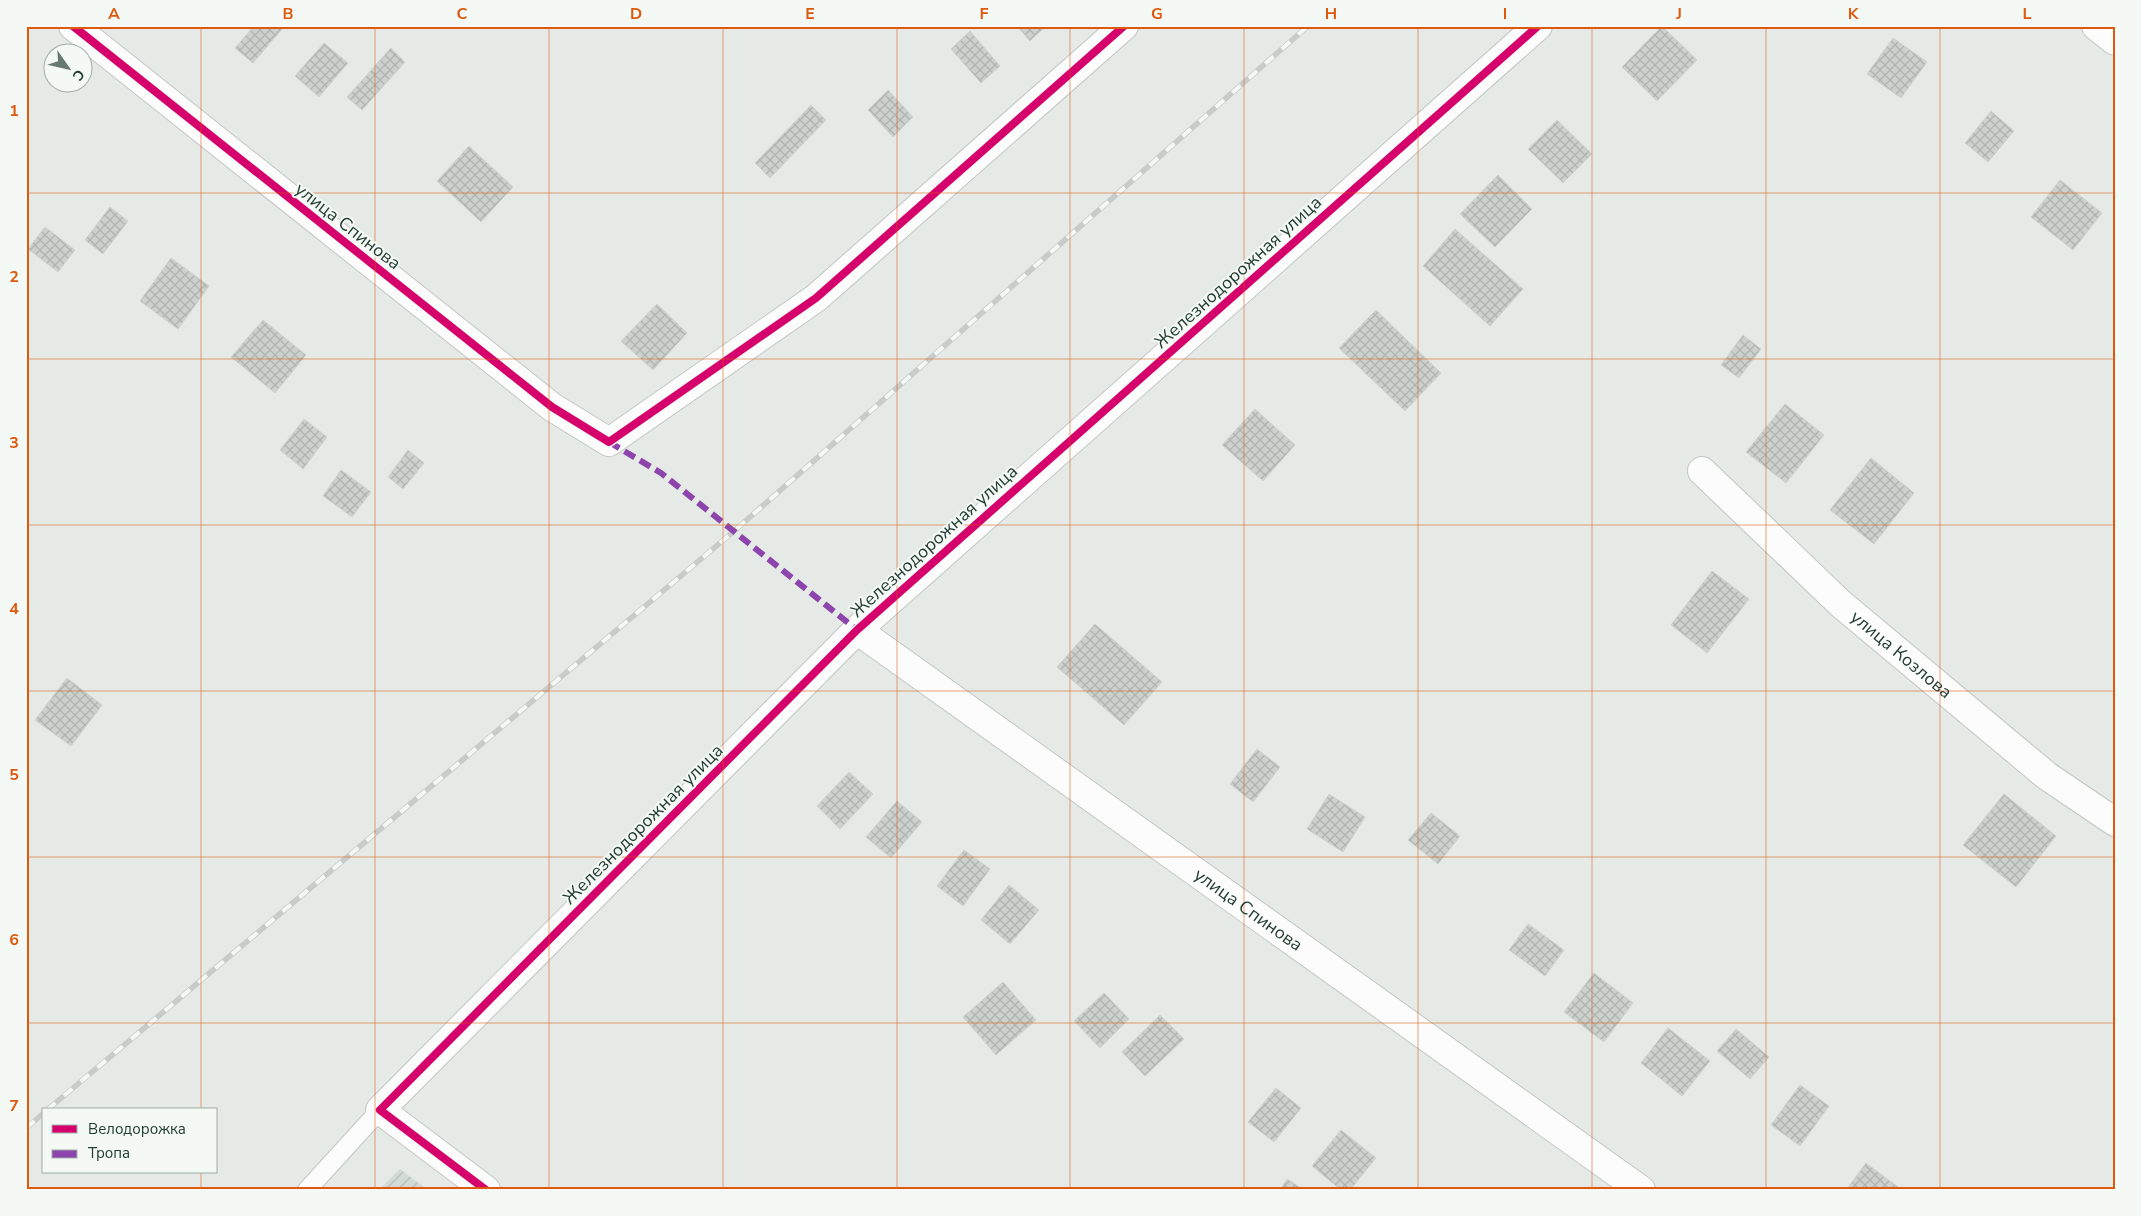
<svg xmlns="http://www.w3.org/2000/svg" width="2141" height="1216" viewBox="0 0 2141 1216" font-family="'Nunito Sans',sans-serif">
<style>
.industrial{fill:url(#industrial-furrows)}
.building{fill:url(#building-cross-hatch);stroke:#ced3d0}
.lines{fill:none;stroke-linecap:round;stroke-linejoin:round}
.lane-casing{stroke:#c2c7c4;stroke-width:20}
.street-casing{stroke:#c2c7c4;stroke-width:30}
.lane{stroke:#fbfcfb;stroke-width:18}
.street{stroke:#fbfcfb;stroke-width:28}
.rail-casing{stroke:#c7cbc9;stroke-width:5.5}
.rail{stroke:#f4f9f5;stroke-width:4;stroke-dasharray:11;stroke-linecap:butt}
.quiet{stroke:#8e44ad;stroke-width:6;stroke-dasharray:12 6;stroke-linecap:butt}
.cycleway-casing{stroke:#f4f9f5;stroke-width:11}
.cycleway{stroke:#d6006c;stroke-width:8}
.grid{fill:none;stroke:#de580e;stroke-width:1;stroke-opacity:0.55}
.labels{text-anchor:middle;stroke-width:4;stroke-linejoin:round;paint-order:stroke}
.street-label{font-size:18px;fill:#233d32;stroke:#f4f9f5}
.neatline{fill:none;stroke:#de580e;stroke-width:2}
.grid-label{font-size:16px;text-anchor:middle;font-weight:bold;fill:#de580e}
</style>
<defs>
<pattern id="industrial-furrows" width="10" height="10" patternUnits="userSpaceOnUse" patternTransform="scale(1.25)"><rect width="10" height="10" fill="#d3dbd6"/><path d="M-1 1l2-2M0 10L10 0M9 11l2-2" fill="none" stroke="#b5bdb8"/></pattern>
<pattern id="building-cross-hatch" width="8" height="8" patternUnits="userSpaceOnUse" patternTransform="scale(1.25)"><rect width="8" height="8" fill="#ccd1ce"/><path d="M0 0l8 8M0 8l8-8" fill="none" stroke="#afb4b1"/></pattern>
</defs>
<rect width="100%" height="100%" fill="#e5eae7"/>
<!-- industrial -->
<path class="industrial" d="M400,1169l28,21h-49z"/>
<!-- building -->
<path class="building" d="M254,26h27l2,2 -30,35 -18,-15z
M1017,26h29l-16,15z
M1662,26l35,34 -40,41 -35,-34z
M970,31l30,35 -19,17 -30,-34z
M1893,38l34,24 -26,36 -34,-24z
M324,43l24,20 -29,34 -24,-21z
M391,48l14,14 -43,48 -15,-13z
M888,90l25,27 -20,20 -25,-27z
M811,105l15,15 -56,58 -15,-15z
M1991,111l23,20 -26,31 -23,-19z
M1557,120l35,34 -29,29 -35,-34z
M469,146l44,41 -32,35 -44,-41z
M1498,175l34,34 -37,38 -35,-33z
M2060,180l42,33 -29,37 -42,-33z
M110,207l18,14 -25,33 -18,-14z
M45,227l30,23 -17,22 -30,-23z
M1455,229l68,60 -33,37 -67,-60z
M171,258l38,28 -31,43 -38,-28z
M657,304l30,29 -34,37 -32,-29z
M1376,310l65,63 -36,38 -66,-63z
M263,320l43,35 -31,38 -44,-36z
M1743,335l18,14 -22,29 -18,-13z
M1785,404l39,31 -38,48 -40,-31z
M1255,409l40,36 -32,36 -41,-36z
M304,419l23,18 -24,32 -23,-19z
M408,450l16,13 -21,26 -15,-12z
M1871,458l43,35 -40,51 -44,-34z
M341,470l30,22 -19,25 -29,-21z
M1712,571l37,28 -42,54 -36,-28z
M1095,624l67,58 -38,43 -67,-58z
M67,678l35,27 -31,41 -36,-26z
M1257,749l23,18 -27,35 -23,-18z
M849,772l24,22 -33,35 -23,-23z
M1329,794l36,23 -22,35 -36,-23z
M2004,794l52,42 -40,51 -53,-42z
M897,801l25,21 -31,36 -25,-21z
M1431,813l29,23 -22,28 -30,-24z
M964,850l26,19 -27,37 -26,-20z
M1009,885l30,25 -29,34 -29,-24z
M1528,924l36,26 -19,26 -36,-26z
M1594,973l39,30 -29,39 -40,-30z
M1003,982l33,38 -40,35 -33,-38z
M1104,993l25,26 -29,29 -26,-27z
M1160,1015l24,24 -39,37 -23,-24z
M1668,1028l42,33 -28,35 -41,-33z
M1736,1029l33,28 -19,22 -33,-28z
M1800,1085l29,21 -29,40 -29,-21z
M1276,1088l25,20 -27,34 -26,-20z
M1341,1130l35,28 -26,32h-9l-29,-24z
M1866,1163l36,27h-56z
M1287,1179l17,11h-24z"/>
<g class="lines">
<!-- lane casing -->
<g class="lane-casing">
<path id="lane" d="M307,1190l73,-80"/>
</g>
<!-- street casing -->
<g class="street-casing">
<g id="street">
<path d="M73,26l479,381 57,35 207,-144 308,-272"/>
<path d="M2096,26l19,15"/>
<path id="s1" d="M1702,471l139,133 206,172 68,46"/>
<path id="s2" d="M857,630l784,560"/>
<path d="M486,1190l-106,-80 477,-480 681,-604"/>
</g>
</g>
<!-- lane -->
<use href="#lane" class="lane"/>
<!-- street -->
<use href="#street" class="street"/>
<!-- rail casing -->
<g class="rail-casing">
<path id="rail" d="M47,1110l686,-578 575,-506
M26,1128l18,-15"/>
</g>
<!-- rail -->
<use href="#rail" class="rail"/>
<!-- quiet -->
<path class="quiet" d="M609,442l52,31 196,157"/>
<!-- cycleway casing -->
<g class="cycleway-casing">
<path id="cycleway" d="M73,26l479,381 57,35 207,-144 308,-272
M486,1190l-106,-80 477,-480 681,-604"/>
</g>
<!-- cycleway -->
<use href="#cycleway" class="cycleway"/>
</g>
<!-- grid -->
<path class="grid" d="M201,26v1084M375,26v1164M549,26v1164M723,26v1164M897,26v1164M1070,26v1164M1244,26v1164M1418,26v1164M1592,26v1164M1766,26v1164M1940,26v1164M26,193h2089M26,359h2089M26,525h2089M26,691h2089M26,857h2089M26,1023h2089M201,1172v18"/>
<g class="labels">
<!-- street labels -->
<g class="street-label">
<text transform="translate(348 226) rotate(38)" y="6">улица Спинова</text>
<text transform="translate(1238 272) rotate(-42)" y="6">Железнодорожная улица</text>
<text transform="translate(934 541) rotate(-42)" y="6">Железнодорожная улица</text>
<text dy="6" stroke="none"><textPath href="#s1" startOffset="271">улица Козлова</textPath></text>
<text transform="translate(643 824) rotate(-45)" y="6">Железнодорожная улица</text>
<text dy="6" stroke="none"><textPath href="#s2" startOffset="481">улица Спинова</textPath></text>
</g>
</g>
<!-- border -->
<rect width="2141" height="1216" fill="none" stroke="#f4f9f5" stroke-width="55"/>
<!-- legend -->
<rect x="42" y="1108" width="175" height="65" fill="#f4f9f5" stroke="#a0aea7"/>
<rect x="52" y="1125" width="25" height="8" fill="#d6006c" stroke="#a0aea7"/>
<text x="88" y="1134" font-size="15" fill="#233d32">Велодорожка</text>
<rect x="52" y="1150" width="25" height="8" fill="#8e44ad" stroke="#a0aea7"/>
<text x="88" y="1158" font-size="15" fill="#233d32">Тропа</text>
<!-- north arrow -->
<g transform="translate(68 68) rotate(124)"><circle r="24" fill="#f4f9f5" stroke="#a0aea7"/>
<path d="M0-4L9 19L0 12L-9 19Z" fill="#677a71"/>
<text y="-8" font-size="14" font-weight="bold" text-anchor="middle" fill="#233d32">С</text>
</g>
<rect x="28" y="28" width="2086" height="1160" class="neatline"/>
<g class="grid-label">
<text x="114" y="19">A</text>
<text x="288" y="19">B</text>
<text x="462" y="19">C</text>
<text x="636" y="19">D</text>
<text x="810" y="19">E</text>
<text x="984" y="19">F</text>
<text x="1157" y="19">G</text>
<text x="1331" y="19">H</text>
<text x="1505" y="19">I</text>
<text x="1679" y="19">J</text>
<text x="1853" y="19">K</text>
<text x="2027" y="19">L</text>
<text x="14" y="116">1</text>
<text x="14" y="282">2</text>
<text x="14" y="448">3</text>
<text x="14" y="614">4</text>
<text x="14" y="780">5</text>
<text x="14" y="945">6</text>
<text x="14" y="1111">7</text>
</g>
</svg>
